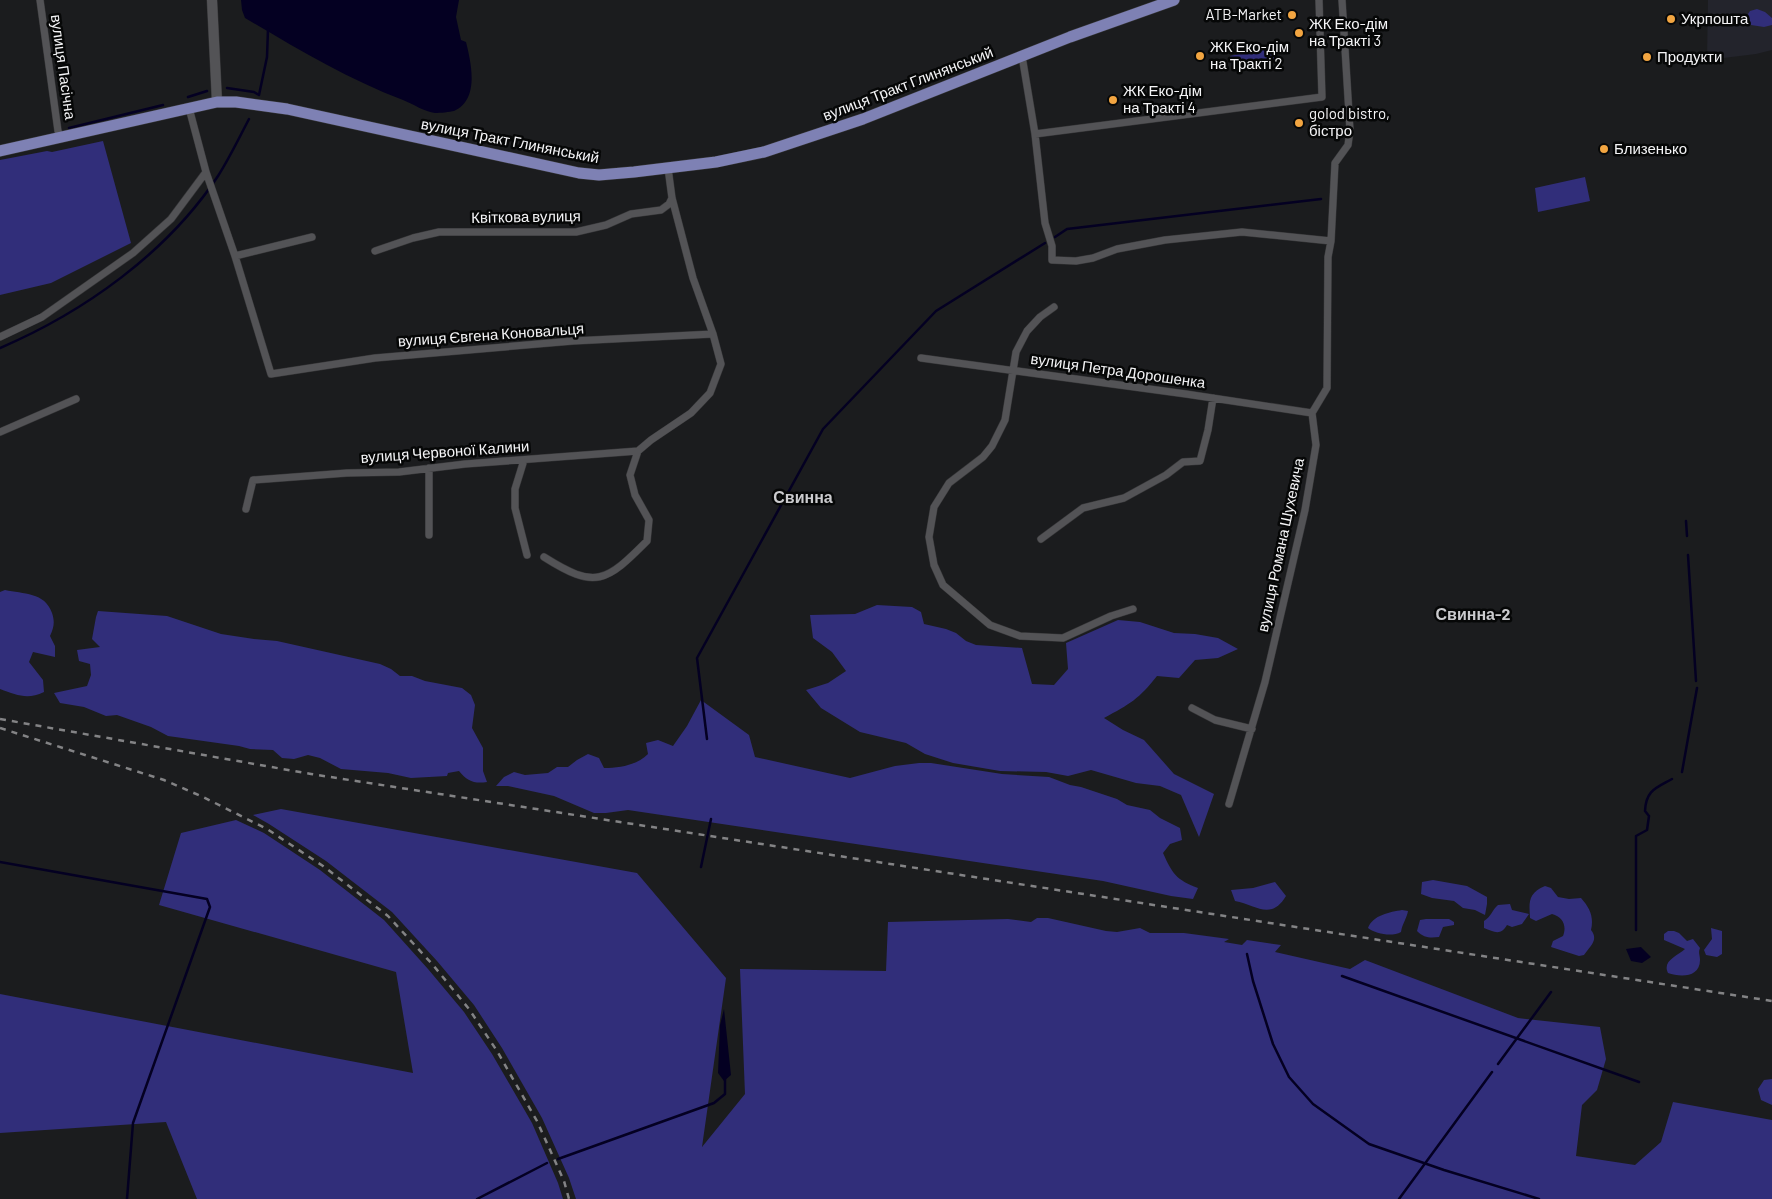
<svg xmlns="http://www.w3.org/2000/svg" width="1772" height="1199" viewBox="0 0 1772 1199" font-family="Barlow,sans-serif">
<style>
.built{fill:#23242c}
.green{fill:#312e7a}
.water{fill:#040022}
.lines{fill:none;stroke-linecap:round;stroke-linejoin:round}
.stream{stroke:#040022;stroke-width:2.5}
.minor-casing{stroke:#363638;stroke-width:8}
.secondary-casing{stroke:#363638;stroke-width:11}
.primary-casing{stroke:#363638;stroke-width:12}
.minor{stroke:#535356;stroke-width:7}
.secondary{stroke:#535356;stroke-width:10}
.primary{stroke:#7e81b4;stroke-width:11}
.rail{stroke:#838385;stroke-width:2.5;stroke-dasharray:6 6;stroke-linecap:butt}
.poi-dot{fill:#f2a541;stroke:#060707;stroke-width:2}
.labels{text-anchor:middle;stroke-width:5;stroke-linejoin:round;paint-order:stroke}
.poi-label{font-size:15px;fill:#f4f4f6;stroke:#060707;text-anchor:start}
.street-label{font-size:15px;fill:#f4f4f6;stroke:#060707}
.neighbourhood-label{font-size:16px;font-weight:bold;fill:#cbcbce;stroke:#060707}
</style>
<rect width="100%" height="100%" fill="#1b1c1e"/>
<!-- built -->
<path class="built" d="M1708,0h64v50l-16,4 -49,6z"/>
<!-- green -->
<path class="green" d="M1757,9l8,3 7,6v7l-8,2 -13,-2 -3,-11 2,-3z
M1272,47l3,12 -43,9 -2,-12z
M103,141l28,102 -80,40 -51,12v-135l47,-9 5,1z
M1585,177l5,24 -52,11 -3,-24z
M5,590c18,4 40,2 47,23 3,9 2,14 -2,23l5,10v11l-22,-5 -4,10 14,18 1,12c-17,8 -27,3 -44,-3v-97z
M877,605l35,2 9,5 3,12 22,5 10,4 10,8 10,4 46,3 10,36 22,1 14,-16 -2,-26 52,-23 22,2 34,11 21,1 23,4 20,11 -20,9 -23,2 -16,18 -22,-2c-18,23 -27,28 -53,42l19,12 21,10 30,34 40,20 -15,43 -18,-42 -21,-9 -24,-3 -45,-13 -23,6 -22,-4 -46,-1 -47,-8 -28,-9 -19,-11 -46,-11 -39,-24 -15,-18 22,-7 18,-12 -14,-19 -19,-14 -3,-23 45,-1z
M98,611l69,5 54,18 33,5 23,2 103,23 11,5 9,7h12l13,5 37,7 9,7 4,10 -3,23 11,20v23l4,11c-13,2 -20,-1 -28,-11l-11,2 -1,3 -36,2 -23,-5 -47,-4 -21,-11 -12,-3 -14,4 -12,-1 -9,-8 -23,-1 -11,-3 -71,-10 -17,-9 -34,-12 -11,1 -22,-9 -24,-4 -6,-10 33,-7 4,-11 -1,-11 -11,-3 -2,-11 23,-3 -8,-8 4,-22z
M701,700l48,35 6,22 95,21 45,-12 24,-3h12l71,11 47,3 21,8 11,2 36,12 10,6 23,5 10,8 20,10 2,12 -12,4 -7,9c9,20 13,27 35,35l-5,11 -22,-3 -68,-15 -475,-71 -22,3h-12l-40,-17 -46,-10h-12l8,-9 10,-5 11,3 23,-2 9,-6h11l9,-7 11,-6 11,4 5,10c16,0 33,-3 44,-14l-2,-11 12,-3 15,6 14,-20z
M281,809l356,64 89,105 -24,169 43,-53 -5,-125 146,2 2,-49 120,-3 23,3 6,-4h11l58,13 11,1 23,-4 10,5h34l45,6 -5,3 18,3 5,-5 34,5 -6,7 75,17 15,-9 153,58 82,9 6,32 -9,31 -15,15 -6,51 59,9 26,-23 12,-40 99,18v79h-1196l-7,-21 -27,-60 -40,-70 -28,-43 -37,-44 -45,-49 -66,-51 -57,-37 -16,-9z
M236,820l28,13 56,37 64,50 44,49 36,43 28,42 40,69 26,60 5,16h-366l-31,-77 -166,11v-139l413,79 -17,-101 -237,-67 22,-72z
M1433,880l34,6 20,11v7l-2,11 -10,-5 -12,-2 -9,-7 -22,-3 -11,-4 1,-12z
M1275,882l11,14c-15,25 -30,9 -51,5l-4,-11 22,-2z
M1545,886l6,2 7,9 11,2 12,-1c9,10 13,19 10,32 8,10 -1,16 -7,25l-5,1 -28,-9 2,-6 10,-5c4,-10 0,-19 -11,-22l-16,7 -6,-3c-1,-16 -2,-25 15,-32z
M1510,904l2,6 17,4 -7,10 -10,3 -5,-2c-6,11 -13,7 -23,3v-7c7,-4 8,-11 14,-16z
M1402,910l6,1c-1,7 -6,13 -7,21 -9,5 -25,2 -33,-4 5,-13 22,-16 34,-18z
M1426,919h23l5,3v3l-11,2 -4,10c-9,1 -15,1 -22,-6l3,-11z
M1711,928l11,3v23l-5,3 -11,-2 -2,-5 8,-11z
M1668,931h6l5,2 8,8 6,-2 7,9c-2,5 0,7 0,12 0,18 -20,17 -32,13 -6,-12 9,-17 17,-24l-21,-9v-6z
M1772,1079v26l-11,-5 -3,-11 6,-9z"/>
<!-- water -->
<path class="water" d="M241,0h218l-3,17 5,23 5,2c5,20 14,58 -12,69 -4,1 -14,2 -19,2 -10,-1 -22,-9 -32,-13 -56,-21 -107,-52 -158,-82l-3,-8z
M1641,947l10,10 -9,6 -11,-2 -5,-12z
M724,1009l7,66 -7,6 -6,-8 2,-48z"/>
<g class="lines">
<!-- stream -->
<path class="stream" d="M227,88l27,4 5,3 8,-38 1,-28
M188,97l19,-6
M69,128l94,-23
M1055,237l12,-8 254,-30
M0,348c84,-36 167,-95 218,-172 12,-19 21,-38 31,-57
M1686,521l1,15
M1688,555l8,126
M707,739l-10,-81 126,-229 113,-118 109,-68
M1682,772l15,-84
M0,862l207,37 3,8 -77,216 -6,76
M701,867l10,-48
M1636,930v-94l11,-6 2,-14 -4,-5c1,-21 11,-23 27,-32
M1247,954l6,27 20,63 16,33 24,27 56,40 75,26 95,29
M1342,976l297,106
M1498,1064l53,-72
M558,1159l156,-56 11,-9v-17
M477,1199l70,-36
M1399,1199l93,-127"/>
<!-- minor casing -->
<g class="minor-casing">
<path id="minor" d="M40,0l18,131 3,6
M1022,56l13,78 10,89 7,23v14l24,1 17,-3 24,-9 48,-9 77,-8 89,9
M1035,134l287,-37 -3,-97
M206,172l29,84 36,118 104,-16 198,-17 140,-7
M375,251l38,-13 26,-6h137l30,-7 25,-11 30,-4 8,-6 3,-6
M235,256l77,-19
M1054,307l-14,10 -13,14 -11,21 -11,68 -13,26 -9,11 -34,26 -15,24 -5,30 5,28 9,20 47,40 30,11 43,2 48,-22 22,-7
M0,337l42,-20 91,-64 38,-34 35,-47 -17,-64
M921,358l265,36 126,19
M0,432l76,-33
M524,460l-9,29v19l12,47
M429,468v67
M246,509l7,-29 94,-7 52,-1 66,-8 173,-13
M1041,539l42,-31 41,-10 42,-23 17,-13 17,-1 8,-31 5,-32
M544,557c52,33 62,25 103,-16l2,-21 -14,-25 -5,-20 8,-24 13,-11 40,-27 19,-20 11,-29 -8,-30 -20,-56 -21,-80 -4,-30
M1192,708l23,12 37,9
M1229,804l36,-122 40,-172 11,-65 -4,-32 15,-25 1,-131 3,-16 4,-78 13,-18 2,-15 -8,-130"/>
</g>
<!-- secondary casing -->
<g class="secondary-casing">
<path id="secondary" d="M212,0l5,102"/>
</g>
<!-- primary casing -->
<g class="primary-casing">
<path id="primary" d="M0,151l217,-49h19l51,7 292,64 20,2 35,-3 82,-10 48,-10 99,-33 207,-82 104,-37"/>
</g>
<!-- minor -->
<use href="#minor" class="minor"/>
<!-- secondary -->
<use href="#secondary" class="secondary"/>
<!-- primary -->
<use href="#primary" class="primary"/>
<!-- rail -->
<path class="rail" d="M0,719l311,55 1461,227
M0,728l164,52 39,17 64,32 56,37 65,50 45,49 36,44 28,42 40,70 27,60 5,18"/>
</g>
<!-- markers -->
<g class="poi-dot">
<circle cx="1292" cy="15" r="5"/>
<circle cx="1671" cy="19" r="5"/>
<circle cx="1299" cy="33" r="5"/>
<circle cx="1200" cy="56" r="5"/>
<circle cx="1647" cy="57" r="5"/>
<circle cx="1113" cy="100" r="5"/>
<circle cx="1299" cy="123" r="5"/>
<circle cx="1604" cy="149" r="5"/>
</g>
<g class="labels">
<!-- poi labels -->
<g class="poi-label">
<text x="1282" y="20" text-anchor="end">ATB-Market</text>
<text x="1681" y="24">Укрпошта</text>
<text x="1309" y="29">ЖК Еко-дім<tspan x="1309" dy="17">на Тракті 3</tspan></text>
<text x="1210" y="52">ЖК Еко-дім<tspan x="1210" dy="17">на Тракті 2</tspan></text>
<text x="1657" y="62">Продукти</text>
<text x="1123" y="96">ЖК Еко-дім<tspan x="1123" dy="17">на Тракті 4</tspan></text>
<text x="1309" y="119">golod bistro,<tspan x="1309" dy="17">бістро</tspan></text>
<text x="1614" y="154">Близенько</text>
</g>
<!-- street labels -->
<g class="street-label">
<text transform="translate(63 67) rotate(82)" y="5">вулиця Пасічна</text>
<text transform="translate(908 84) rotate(-21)" y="5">вулиця Тракт Глинянський</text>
<text transform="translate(510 141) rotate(11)" y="5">вулиця Тракт Глинянський</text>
<text transform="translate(526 217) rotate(-1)" y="5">Квіткова вулиця</text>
<text transform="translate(491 335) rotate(-4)" y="5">вулиця Євгена Коновальця</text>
<text transform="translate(1118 371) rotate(8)" y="5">вулиця Петра Дорошенка</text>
<text transform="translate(445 452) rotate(-4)" y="5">вулиця Червоної Калини</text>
<text transform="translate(1281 545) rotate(-78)" y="5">вулиця Романа Шухевича</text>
</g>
<!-- neighbourhood labels -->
<g class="neighbourhood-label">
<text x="803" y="503">Свинна</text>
<text x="1473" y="620">Свинна-2</text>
</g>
</g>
</svg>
